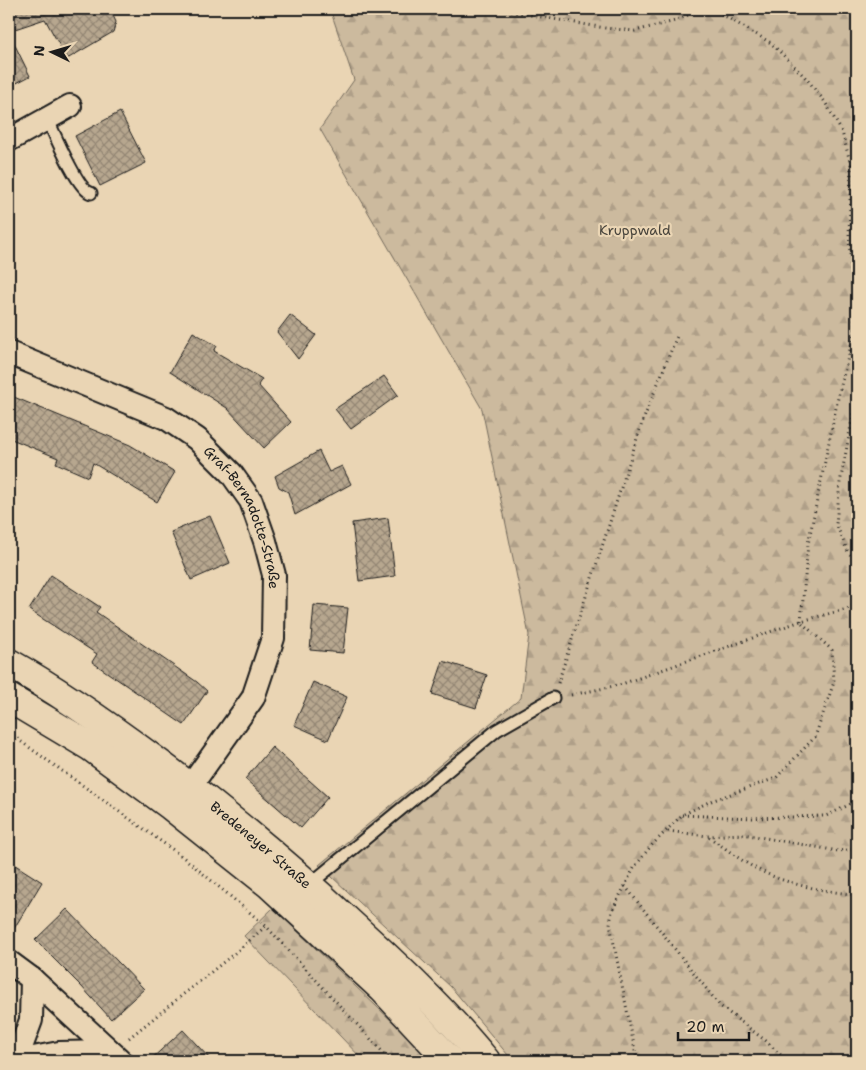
<svg xmlns="http://www.w3.org/2000/svg" width="866" height="1070" viewBox="0 0 866 1070" font-family="'Shantell Sans',sans-serif">
<style>
.forest{fill:url(#forest-firs);stroke:#746b5d}
.building{fill:url(#building-cross-hatch);stroke:#1c1c1c}
.lines{fill:none;stroke-linecap:round;stroke-linejoin:round}
.lane-casing{stroke:#1c1c1c;stroke-width:15}
.street-casing{stroke:#1c1c1c;stroke-width:26}
.primary-casing{stroke:#1c1c1c;stroke-width:31}
.path{stroke:#1c1c1c;stroke-width:3;stroke-dasharray:1 4;stroke-linecap:butt}
.lane{stroke:#ead5b4;stroke-width:11}
.street{stroke:#ead5b4;stroke-width:22}
.primary{stroke:#ead5b4;stroke-width:28}
.labels{text-anchor:middle;stroke-width:4.5;stroke-linejoin:round;paint-order:stroke}
.park-label{font-size:14px;fill:#48443c;stroke:#ead5b4}
.street-label{font-size:14px;fill:#1c1c1c;stroke:#ead5b4}
</style>
<defs>
<pattern id="forest-firs" width="22" height="20" patternUnits="userSpaceOnUse" patternTransform="scale(1.25)"><rect width="22" height="20" fill="#ccba9e"/><path d="M5 1l3.5 6h-7zM16 11l3.5 6h-7z" fill="#af9f88"/></pattern>
<pattern id="building-cross-hatch" width="8" height="8" patternUnits="userSpaceOnUse" patternTransform="scale(1.25)"><rect width="8" height="8" fill="#b7a78f"/><path d="M0 0l8 8M0 8l8-8" fill="none" stroke="#948774"/></pattern>
</defs>
<rect width="100%" height="100%" fill="#ead5b4"/>
<filter id="ink" filterUnits="userSpaceOnUse"><feTurbulence type="fractalNoise" baseFrequency=".02" numOctaves="2"/><feDisplacementMap in="SourceGraphic" scale="10" xChannelSelector="R" yChannelSelector="G"/><feConvolveMatrix kernelMatrix="1 2 1 2 8 2 1 2 1" color-interpolation-filters="sRGB"/></filter>
<g filter="url(#ink)">
<!-- forest -->
<path class="forest" d="M330,9h527v1052h-344l-62,-74 -132,-122 202,-167 8,-63 -47,-226 -162,-280 34,-49z
M273,908l143,136 14,17h-66l-120,-125z"/>
<!-- building -->
<path class="building" d="M9,9h101l6,13 -3,10 -46,27 -22,-40 -36,12z
M9,33l21,43 -21,11z
M120,112l26,51 -46,23 -25,-50z
M290,315l26,20 -18,24 -21,-27z
M193,332l24,14 -3,5 48,28 -4,6 33,37 -27,26 -37,-40 -57,-36z
M384,376l14,19 -47,34 -16,-20z
M9,395l121,50 45,27 -18,30 -64,-39 -5,14 -32,-14 2,-5 -49,-20z
M319,451l10,21 13,-6 9,18 -56,31 -7,-23 -9,-5 -4,-11z
M210,516l20,47 -39,17 -20,-48z
M388,518l7,58 -36,5 -7,-58z
M51,575l49,32 -4,5 101,70 10,9 -23,34 -92,-63 5,-8 -68,-44z
M314,605l34,3 -5,45 -33,-3z
M443,661l44,14 -11,33 -44,-14z
M313,682l34,15 -19,43 -34,-15z
M272,747l56,50 -27,31 -56,-49z
M9,861l33,21 -33,55z
M67,909l77,80 -33,30 -30,-33 -46,-46z
M183,1030l29,31h-63z"/>
<g class="lines">
<!-- lane casing -->
<g class="lane-casing">
<path id="lane" d="M47,118c7,15 31,72 44,75
M309,885l188,-155 56,-32"/>
</g>
<!-- street casing -->
<g class="street-casing">
<g id="street">
<path d="M9,140l61,-34"/>
<path id="s1" d="M9,353l157,65 31,21 34,34 20,28 14,40 9,34 -1,63 -20,60 -63,89"/>
<path d="M9,962l23,17 89,82"/>
<path d="M16,1061l15,-41 1,-41"/>
<path d="M18,1061l41,-8 51,-1"/>
</g>
</g>
<!-- primary casing -->
<g class="primary-casing">
<g id="primary">
<path id="s2" d="M9,663c50,28 98,62 144,96 70,52 135,106 198,165 47,43 94,87 135,137"/>
<path d="M9,698l82,49 80,59 98,78 114,105 67,72"/>
</g>
</g>
<!-- path -->
<path class="path" d="M496,9l109,19 30,3 40,-10 27,-12
M713,9l58,34 36,36 18,23 17,30 9,33 -2,74 8,112
M857,384l-1,15 -16,84 -4,41 11,26 10,14
M801,621l7,-77 31,-151 15,-60
M558,683l84,-260 35,-87
M571,695l48,-10 182,-64 46,-12 10,-5
M9,733l174,124 83,69 125,135
M682,815l70,3 74,-2 31,-15
M668,831l39,5 36,-2 95,17 19,-2
M709,837c16,11 31,23 48,32 30,16 67,22 100,26
M625,886l95,120 46,35 21,20
M129,1038l112,-90 25,-22
M637,1061l-27,-137 2,-13 22,-43 16,-21 32,-32 29,-14 65,-23 39,-41 19,-55 -2,-32 -31,-28"/>
<!-- lane -->
<use href="#lane" class="lane"/>
<!-- street -->
<use href="#street" class="street"/>
<!-- primary -->
<use href="#primary" class="primary"/>
</g>
</g>
<g class="labels">
<!-- park labels -->
<g class="park-label">
<text x="635" y="235">Kruppwald</text>
</g>
<!-- street labels -->
<g class="street-label">
<text dy="5" stroke="none"><textPath href="#s1" startOffset="301">Graf-Bernadotte-Straße</textPath></text>
<text dy="5" stroke="none"><textPath href="#s2" startOffset="311">Bredeneyer Straße</textPath></text>
</g>
</g>
<!-- margin -->
<rect width="866" height="1070" fill="none" stroke="#ead5b4" stroke-width="30"/>
<rect x="15" y="15" width="836" height="1040" fill="none" stroke="#1c1c1c" stroke-width="2" filter="url(#ink)"/>
<!-- north arrow -->
<g transform="translate(52 52) rotate(275)" stroke="#ead5b4" stroke-width="4" paint-order="stroke">
<path d="M0-4L9 19L0 12L-9 19Z" fill="#1c1c1c"/>
<text y="-8" font-size="14" font-weight="bold" text-anchor="middle" fill="#1c1c1c">N</text>
</g>
<!-- scale -->
<path d="M678 1032v8h71v-8" fill="none" stroke="#1c1c1c" stroke-width="2.5"/>
<text x="686" y="1032" font-size="15" fill="#1c1c1c" stroke="#ead5b4" stroke-width="4" paint-order="stroke">20 m</text>
</svg>
